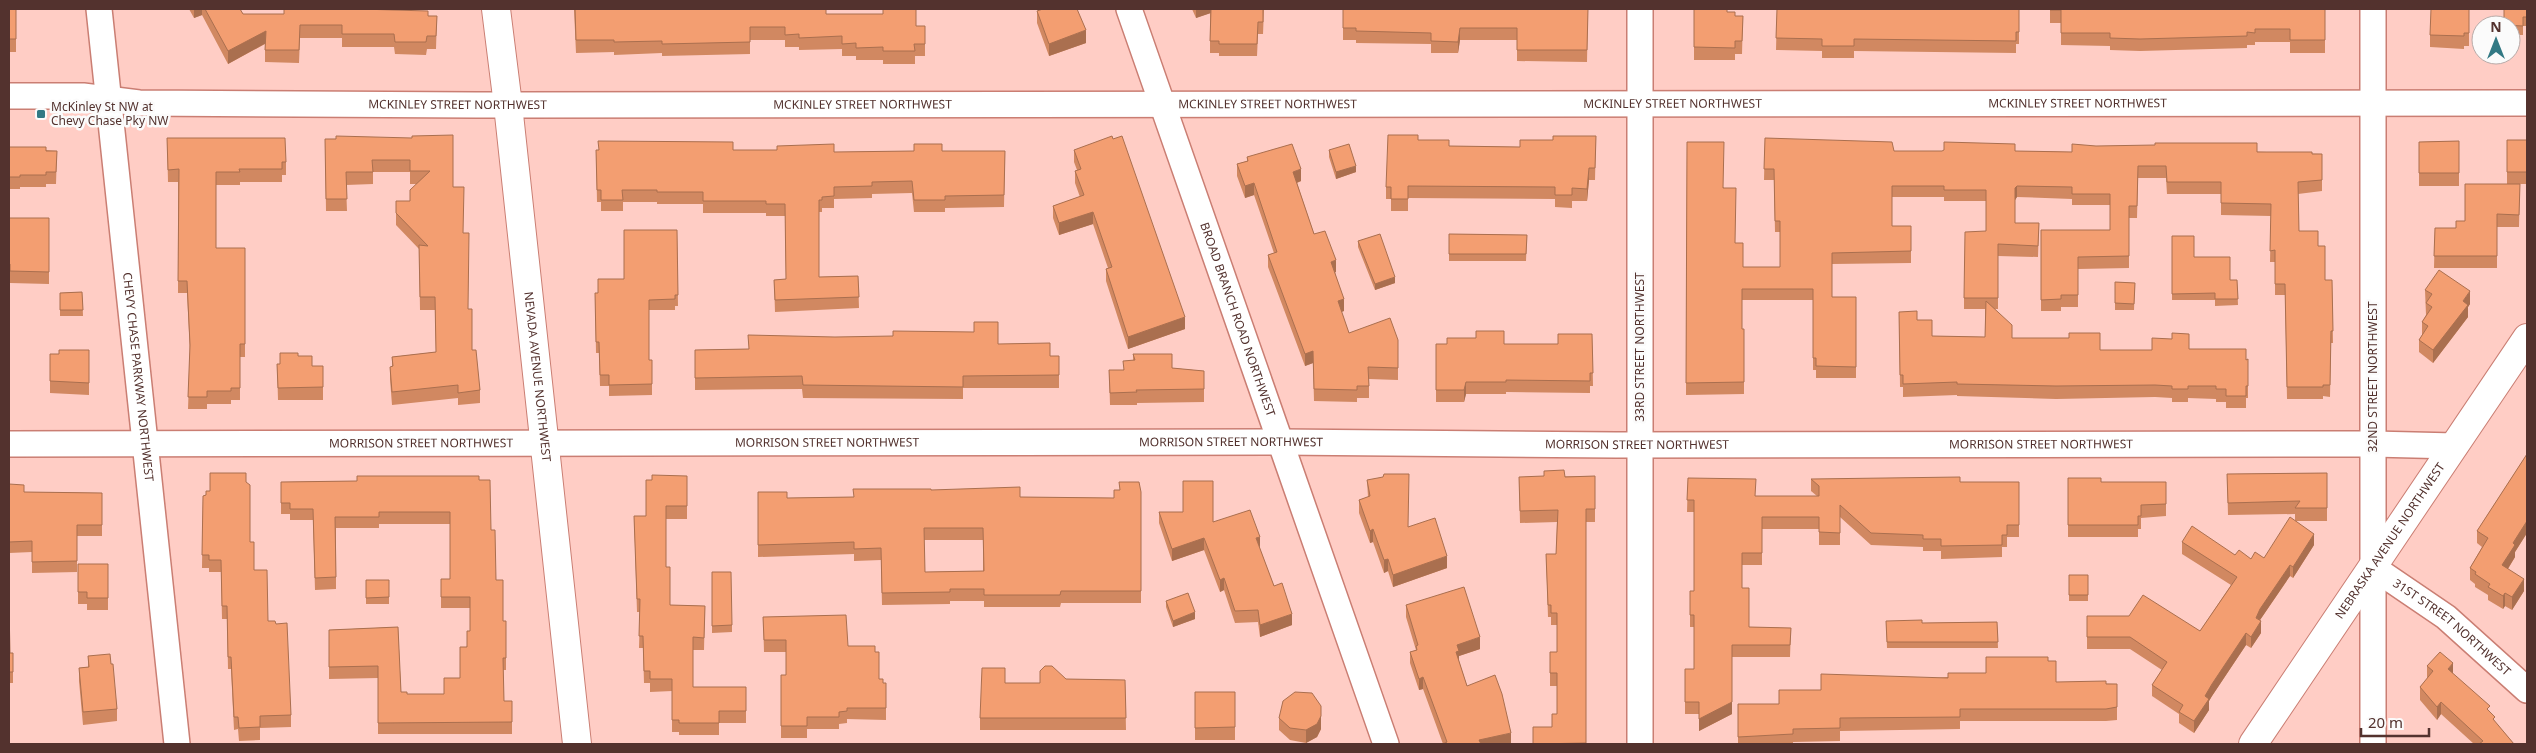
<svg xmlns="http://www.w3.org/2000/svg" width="2536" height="753" viewBox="0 0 2536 753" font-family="'Noto Sans',sans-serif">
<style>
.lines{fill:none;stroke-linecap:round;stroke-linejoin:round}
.minor-casing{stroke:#ca7e73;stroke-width:28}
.tertiary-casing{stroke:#ca7e73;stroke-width:30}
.minor{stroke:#fff;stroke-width:25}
.tertiary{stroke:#fff;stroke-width:28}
.wall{fill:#d18861;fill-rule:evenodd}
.shaded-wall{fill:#aa6f4f}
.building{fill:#f39e71;stroke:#aa6f4f;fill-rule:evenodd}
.poi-dot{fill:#327984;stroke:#fbfbfb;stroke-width:2}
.labels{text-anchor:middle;stroke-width:5;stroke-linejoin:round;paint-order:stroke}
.street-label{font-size:12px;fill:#53322e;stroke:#fbfbfb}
.poi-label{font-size:12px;fill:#53322e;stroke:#fbfbfb;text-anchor:start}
</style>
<rect width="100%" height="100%" fill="#ffcdc5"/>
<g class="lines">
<!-- minor casing -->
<g class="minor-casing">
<g id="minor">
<path id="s1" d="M99,9l78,735"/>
<path id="s2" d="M1129,9l257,735"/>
<path id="s3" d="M9,96h74l56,7 337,2 2051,-2"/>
<path id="s4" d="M9,444l1271,-2 336,3 757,-1 82,2"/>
<path id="s5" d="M2374,568l72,49 81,73"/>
<path d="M1640,744v-735"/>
<path d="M2373,744v-735"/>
</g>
</g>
<!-- tertiary casing -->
<g class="tertiary-casing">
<g id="tertiary">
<path id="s6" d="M496,9l12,96 69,639"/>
<path id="s7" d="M2253,744l274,-406"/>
</g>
</g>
<!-- minor -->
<use href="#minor" class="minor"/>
<!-- tertiary -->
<use href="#tertiary" class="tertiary"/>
</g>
<!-- wall -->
<path class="wall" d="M9,9h7v43h-7z
M189,9h51l3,5 194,2 -1,33h-9l-1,6 -31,-1 -1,-7h-52v-9h-42l-1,25 -34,-1v-18l-37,20 -26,-49 -8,3z
M574,9l252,5 90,12h9v30h-10v8h-32v-4h-27v-4h-14v-7l-43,1v-3h-14v-7h-35v14l-88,2v-3l-48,2v-3l-38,1z
M1192,9h72l-1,25h-5l-1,22h-38v-3h-9v-40l-14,5z
M1343,9h245l-1,53 -70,-1v-21h-57l-2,13h-27v-9l-75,-1v-3h-13z
M1694,9l33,3 8,4h8l-1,38h-7v6h-41z
M1777,9h242v35h-3v9l-162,-2v7h-32v-7l-46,-1z
M2050,9h275v44h-35v-11h-35v3h-8v3l-107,3 -30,-1v-4l-49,-1v-22h-11z
M2469,9v37h-5v3l-34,-2v-12z
M2527,9v17h-4v9h-12v-10z
M1037,11l49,32 -37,13 -12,-33z
M1596,136l-1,44h-6l-2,21h-15v7l-17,-1v-8l-147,-1v13h-17v-12h-5v-12l32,-47 31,6 71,1 33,-7z
M167,138l119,24v13h-4v7h-42v3h-24v63h29v109h-5v43h-9v4h-24v5h-19l2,-57 -3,-59h-9v-111h-10z
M412,138l41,49 10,46 5,76 4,41 8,40v13l-22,2v-7l-66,7 -2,-26v-12h2v-10l44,-5 -1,-42h-15l-1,-61 -23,-24v-24h14l7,-17h-7v-12h-37v12l-27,1 1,26h-21l-1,-72z
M1765,138l129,13h121l57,1 24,-6 226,8v37l-24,3 1,37 19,15 7,34h7l1,63h-2l-1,54 -7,-1v3h-36l-2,-104h-10v-33h-5l1,-46 -50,-1v-21h-54l-1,-16h-28l-1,40h-8v50l-51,1v38h-17v4h-20v-81h69v-25h-38v-6l-55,-2 -2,3v23h24l-1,34 -40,-1v53h-4l18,29 88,12h52l37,-1 57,11 2,26v12h-2v10h-20v-6h-10v-3l-28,-1v4h-16v-4l-17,-1 -99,2 -99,-3v-1l-54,2v-10h-3l-1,-75 18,8 15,16 53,1v-28h-21v-11l22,-67v-30h-42v-4h-52v29h19v37l-79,1v33h24v81h-40v-8h-3v-70h-71v29h2v65l-58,1 1,-253 37,46 11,55 8,24h37v-35h-5l-1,-52h-10z
M2507,140h20v44h-7l-1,43h-22v41h-63l1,-40h21l9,-7 42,-37z
M2459,141v45h-40v-44z
M9,147l48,4 -1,33h-10v3h-26v2h-11z
M596,150h137l101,2 171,-1 -1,56 -59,1v4h-31l-2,-19 -40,1v4l-38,1v9h-12v4h-3v65l39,-1 1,32 -84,4 -1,-32 12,-1 -1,-63h-19v-3h-63v-9h-46v-2h-34v9h-22v-9h-4z
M1074,150l111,179 -57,20 -22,-68v-12l2,-1 -15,-44 -34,11 -6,-17v-12l27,-9 -5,-14v-12l2,-1 -3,-8z
M1329,150l27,22 -20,7 -7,-22z
M1247,157l54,24 -4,2 17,51 22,38h-1l9,39 -3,1 8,21 49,7v40l-29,-1v19h-12v4l-43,-1 -1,-38 -8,3 -37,-99v-12l6,-2 -20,-58 -9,3 -8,-22v-12l10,-3z
M9,218h40v66l-39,-1v-6h-1z
M677,230l1,76h-3v4h-26v50h3v35l-43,1v-10h-9l-1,-33h-3l-1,-60h3l26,-14z
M1449,234l78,1 -1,26h-77z
M2172,236l22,21 36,23h7l1,25 -23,1v-6h-43z
M1358,241l37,42 -20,7 -17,-43z
M2115,282l20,1 -1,27h-19z
M2425,290l45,14 -2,3v10l-35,46 -14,-11v-12l3,-5v-13l4,-7z
M82,292l1,24h-23v-23z
M1592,334l1,52h-3v7l-84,-1v2h-40l-2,8h-28v-58h122z
M998,344l52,12h9v32h-96v11l-160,-1 -1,-9 -107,1v-40z
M89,350v45l-39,-2v-39h9z
M1133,354l39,14 32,3v31l-67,1v2h-27l-1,-35h14l10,-10z
M298,356l14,10h11v34h-45l-1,-36h3z
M2527,454v79l-12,19v5l-7,12 16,22 -12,19 -7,-4 -2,3 -15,-9v-5l-13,-8v-3l-5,-4v-12l12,-21 -5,-4v-12z
M2327,473v48h-31l18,24 -21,33 -3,-2 -30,44 1,13 -10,15 -5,-3 -34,51 -3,5v9l-15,23 -15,-10v-9l-27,-18v-11l10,-15 -32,-21h-43v-33l113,15 31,-46 -49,-31v-12l69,17 13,-1 31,-37v-7l-67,1 -1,-41z
M687,476v43h-21v48l4,38 35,1 -1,44h-11v37h53v36h-27v12h-40v-3h-7v-41l-22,1v-9h-6l-1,-35h-4l1,-36h-3l-3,-96h12l6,-36z
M1595,476v46h-9v222h-53l19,-17 5,-13v-28h-7v-13l7,-21v-27h-6v-8h-3l-2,-63h10l1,-32 -37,1 -1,-46z
M1688,478l67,18h62l-6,-5v-12l149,3h59v55h-12v10h-5v10l-61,2v-8h-18v-4l-52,-2 -31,-28v28h-21v-16h-57v36h-20v23l7,39 42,1 -1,29h-58v57l-33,17v-17h-14v-45h9v-42h-4v-36h4v-79h-7z
M2068,478l33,4 65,22v12l-25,2v11h-3v8h-70z
M479,480l12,50 5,50 7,41h3v49h-3l1,31h8v33h-134v-56l-49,1v-49l69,-3 3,65 6,2h37l16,-16 10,-47v-23h-29v-29h9v-55h-71v4h-43v61l-21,1 -2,-70h-23v-6h-9v-32z
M1367,480l41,47 39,41 -54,19 -5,-16 -4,2 -11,-31 -3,1 -11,-30v-13l9,-3z
M246,482l4,60 4,28 37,145v12l-31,1v12l-21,1 -1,-12 -4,1 -3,-61h-3l-1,-50h-5l-1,-47h-12v-4h-7l1,-72 3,-1 4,-4z
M9,484l15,8 78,1v43h-25v36l-45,1v-21l-23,1z
M931,490l89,7 94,1 27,-6v111h-80l-1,4h-76v-6h-34v3l-68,1 -1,-45 -27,1v-7l-96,3v-65l29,6 67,-1zM924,540h59v31l-58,1z
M1159,512l54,10 47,27 14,37 18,39 -32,12 -2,-15 -23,1 -11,-33 -4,2 -16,-42 -32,11 -13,-38z
M78,564h30v46h-21v-6h-9z
M712,572l20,53v7l-20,1z
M2069,575h19v26h-19z
M366,580h23v24h-23z
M1166,601l29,18 -22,8 -7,-20z
M1406,605l74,44 -21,7v5l8,25 44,58h-68l-20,-55 -4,1 -9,-27v-11l6,-2 -10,-33z
M9,607l1,46h3v30h-4z
M763,617l85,29 27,6 4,27 4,4h3v37l-39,-1v4l-8,1v5h-32v9h-26v-63h5v-23h-22z
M1886,621l36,2 75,-1 1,26h-111z
M88,656l23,8 6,45v12l-34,4 -4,-44v-13l9,-1z
M2048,661l8,21 61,2v36l-11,1h-146v8l-120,2v10l-47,1v2h-55v-40h41l42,-14 165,-17z
M2427,666l26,8 37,38 5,10 19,22h-40l-33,-30 -4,6 -17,-20v-13l7,-8z
M1066,679l59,1 1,50h-146v-12l25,-35h35z
M1195,692h40v48h-40z
M1279,718l42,1v10l-4,8 -11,6 -16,-3 -11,-10z"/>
<!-- shaded-wall -->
<path class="shaded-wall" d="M194,9h8v6l-8,3z
M1196,9h15v4l-15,5z
M1460,28v12l-2,13v-11z
M1086,30v13l-37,13v-12z
M266,31v12l-38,21v-13z
M1356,166v6l-20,7v-7z
M1589,168v12l-2,21v-12z
M1301,169v12l-8,3v-12z
M1254,183v12l-9,3v-12z
M2017,186v11l-2,3v-12z
M1093,212v12l-34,11v-12z
M1336,260v12l-5,2v-12z
M1395,277v6l-20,7v-6z
M2470,291v13l-2,3v10l-35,46v-13l30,-49z
M1344,299v12l-6,2v-12z
M1185,317v12l-57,20v-12z
M1313,351v12l-8,3v-12z
M1466,382v12l-2,8v-12z
M2527,521v12l-12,19v5l-13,21v-13l11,-22z
M1373,529v13l-3,1v-12z
M2314,534v11l-21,33v-11z
M1260,537v12l-4,-11z
M1204,538v12l-32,11v-12z
M1447,556v12l-54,19v-12z
M1388,559v12l-4,2v-13z
M2290,565v11l-30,44 -4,-2 4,-9z
M1224,578v12l-4,2v-12z
M2524,579v12l-12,19v-13z
M2505,593v13l-2,3v-13z
M1195,612v7l-22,8v-6z
M1292,614v11l-32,12v-12z
M2261,621v12l-10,15v-11z
M2246,633v12l-34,51 -3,5v9l-15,23v-12l11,-25 7,-12z
M1480,637v12l-21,7v6l-3,-10 1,-7z
M2453,663v12l-5,-6z
M1423,677v12l-4,1v-11z
M1732,702v12l-33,17v-12z
M2441,702v12l-4,6v-13z
M1321,706v23l-4,8 -11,6v-13z
M1511,733v11h-32v-4z"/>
<!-- building -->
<path class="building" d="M9,9h7v30h-7z
M205,9h35l3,5h41v-5h76l68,2v5h9l-1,20h-9l-1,6h-31l-1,-8h-52v-9h-42l-1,25h-34l1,-19 -38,20z
M575,9h251v5h57v-5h33v17h9v18h-11l1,7h-32v-4l-27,1v-5l-14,1v-8l-43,2v-4l-14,1v-8h-35v15l-88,2v-3l-48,1v-2h-38z
M1043,9h34l9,21 -37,14 -12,-33z
M1211,9h52v13h-5l-1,22h-38v-3h-9z
M1343,9h245l-1,41h-70v-22h-57l-2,14 -27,-1v-8l-75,-2v-3h-13z
M1694,9h33v3h8v4h8l-1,25h-7v7l-41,-1z
M1777,9h242v23h-3v9l-162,-2v7h-32v-7l-46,-1z
M2050,9h275v31h-35v-11h-35v4l-8,-1v4l-107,3 -30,-1v-5h-49v-23h-11z
M2431,9h38v24h-5v3l-34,-1z
M2504,9h23v8h-4v9l-19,-1z
M453,135v52h11l-1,46h6l-1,76h4v41h4l4,40 -22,3v-8l-66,7 -2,-25 3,-1 -1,-9 44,-5 -1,-55h-15l-1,-52 9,1 -32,-33v-12h14v-11l20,-19h-20v-11h-38l1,12h-27l1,27h-21l-1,-60h11v-3l76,2v-2z
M1388,135h30v5h31v6l71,1v-7h33v-4h43l-1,32h-6l-2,21 -15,-1v7h-17v-8l-147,-1v13h-17v-12h-5z
M1112,136l1,3 9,-3 63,181 -57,20 -22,-68 6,-2 -19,-55 -34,11 -6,-17 31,-11 -9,-24 6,-2 -7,-19z
M167,138h118l1,24h-4v7h-43l1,3h-24v76h29v96h-5v44h-9v3h-24v6h-19l2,-52 -3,-64h-9l1,-112 -11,1z
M1765,138l127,4 2,9h48l2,-1v-8l71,2v7l57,1v-8l24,2 59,-1v-2h102v9h55v2h10v26l-24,2 1,49h19v15h7v34h7l1,51h-2l-1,54h-7v2h-36l-2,-103h-10v-34l-5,1 1,-47 -50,-1v-21h-54l-1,-16h-28l-1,40h-8v50l-51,1v38h-17v4l-20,1v-70h69v-36h-38v-7l-55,-1 -2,2v35h24l-1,23 -40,-2v54h-34l1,-66 21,-1v-41h-42v-4h-52v40h19v25l-79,2v44h24v70l-40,-1v-8h-3v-69h-71v40h2v53l-58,1 1,-241h37l-1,46h13l-1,55h8v24h37v-46h-5l-1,-52h-10z
M2507,140h20v32h-20z
M598,141l135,1v8h44v-4l57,-2v8l80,-1v-7h28v7h63l-1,44 -59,1v4h-31l-2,-19 -40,1v4l-38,1v9l-12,1v3h-3v77l39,-1 1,21 -84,3 -1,-20 12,-1 -1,-75h-19v-3h-63v-9h-46v-2h-35l1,10h-22v-10h-4l-1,-40h3z
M2459,141v32h-40v-31z
M1292,144l9,25 -8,3 21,62 11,-3 11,29 -5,2 13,37 -6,2 11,32 41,-15 8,22v28l-30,-1 1,19h-12v4l-43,-1 -1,-38 -8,3 -37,-99 9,-3 -23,-69 -9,3 -8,-22 11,-3 -1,-4z
M1349,144l7,22 -20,6 -7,-22z
M9,147h37v4h11l-1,21h-10v3h-26v2h-11z
M2465,184h55l-1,31 -22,-1v42h-63l1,-28h21v-7h9z
M9,218h40v54l-39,-1v-7h-1z
M624,230h53l1,65h-3v4l-26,1v60h3v24l-43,1v-10h-9l-1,-33h-3l-1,-49h3v-14h26z
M1380,234l15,43 -20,7 -17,-43z
M1449,234l78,1 -1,19h-77z
M2172,236h22v21h36v23h7l1,19h-23v-6l-43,1z
M2439,270l31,21 -7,10 5,4 -35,45 -14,-10 9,-14 -6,-4 10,-15 -6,-4 6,-9 -7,-4z
M2115,282l20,1 -1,21 -19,-1z
M82,292l1,18h-23v-17z
M1986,301l26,24v13h57v-5h31v17h52v-12l20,1v-6l17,1v15h57v11l2,-1v27h-2v10h-20v-7h-10v-3h-28v3h-16v-3l-17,-1 -99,1 -99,-2v-2l-54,2v-9h-3l-1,-63 18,-1v9h15v16l53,1z
M974,322h24v22l52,-1v13h9v19l-96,1v11l-160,-2 -1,-9 -107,2v-28l54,-1 -1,-14 87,2 58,-1v-5l81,1z
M1476,331h28v13h54v-10h34l1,39h-3v8l-84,-1v2h-40l-2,8h-28v-46h11v-6h29z
M59,350h30v33l-39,-2v-27h9z
M280,353h18v3h14v10h11v21l-45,1 -1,-24h3z
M1133,354h39v14l32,3v18l-68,1 1,2 -27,1 -1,-23h15l-1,-9 12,-1z
M2527,454v67l-14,22 2,2 -13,20 22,14 -12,18 -7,-4 -2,3 -15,-9 2,-3 -15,-10 1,-2 -6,-4 18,-30 -11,-7z
M1564,470l1,7 30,-1v33h-9v234l-53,1v-17h19v-13h5v-41h-7v-21h7v-39h-6v-8h-3l-2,-51h10l2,-44 -38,1 -1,-34 25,-1v-5z
M210,473h36v9l4,3v57h4v28h13l1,51h7l1,3 11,-1 4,92 -31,1v11l-21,1 -1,-11h-4l-3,-60h-3l-1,-51h-5l-1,-46h-12v-5h-7l1,-59 3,-1v-4h4z
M2327,473v35h-32l5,-7 -72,2 -1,-29z
M1384,474h25l-1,53 27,-9 12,38 -54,19 -5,-16 -4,1 -11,-31 -3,2 -11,-31 11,-4 -3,-16 16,-3z
M652,475l35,1v30h-21v61h4v38l35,1 -1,32 -11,-1v50h53v24h-27v12h-40v-3h-7v-41h-22v-8h-6l-1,-35h-4l1,-37h-3l-3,-83h12v-36h6z
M357,476h122v4h11l1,50h4l1,50h7v41h3v37h-3l1,43h8v21l-134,1v-57l-49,1v-37l69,-3 3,65h6v2h37v-16h16v-31h7v-16h3v-34h-29v-18h9v-67h-71v5h-44l1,60 -21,1 -2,-69h-23v-6h-9v-21l76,-1z
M1960,477v5h59v43h-12v10h-5v10l-61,1v-7h-18v-4l-52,-2 -31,-28v28l-21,-1v-15h-57v36h-20v35h7v39l42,1 -1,17h-58v57l-33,17v-17h-14v-33h9v-54h-4v-24h4v-91h-7l1,-22 68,1 -1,17h64v-10l-8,-7z
M2068,478h33v4h65v22l-25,1v11h-3v9h-70z
M1183,481h30v41l37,-12 10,27 -4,1 18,48 8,-3 10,31 -32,11 -2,-15 -23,1 -11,-33 -4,2 -16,-42 -32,11 -13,-37h24z
M1119,482h20l2,10v99h-80l-1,4h-76v-6h-34v3l-68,1 -1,-45 -27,1v-7l-96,3v-53h29v6l67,-1 -1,-8h78v1l89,-3v10l94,1v-8h6zM924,528h59l1,43 -59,1z
M9,484l15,1v7l78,1v32h-25v36l-45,1v-21l-23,1z
M2290,517l24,17 -21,33 -3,-2 -30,44 -4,9 5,3 -10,16 -5,-4 -34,51 -7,12 4,3 -15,22 -15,-9 4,-7 -31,-20 15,-23 -37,-25h-43v-21h42l14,-21 57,36 37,-54 -55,-35 10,-16 43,29 4,-5 12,9 4,-7 9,6z
M78,564h30v34h-21v-6h-9z
M712,572h19l1,53 -20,1z
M2069,575h19v20h-19z
M366,580h23v17l-23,1z
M1464,587l16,50 -23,8 2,6 -3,1 11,34 28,-11 7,19 9,39 -32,7 2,4h-38l4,-2 -24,-65 -4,2 -9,-27 7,-2 -1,-4 2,-1 -12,-40z
M1188,593l7,19 -22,9 -7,-20z
M9,607l1,46h3v19h-4z
M846,615l2,31h27v6h4v27h4v4h3v25h-39v3l-8,1v5h-32v9h-26v-51h5v-35h-22l-1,-23z
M1922,620v3l75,-1 1,20h-111l-1,-21z
M2440,652l13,11 -5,6 42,37 -3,3 8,8 -2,2 21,25h-35l4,-3 -42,-39 -4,5 -17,-20 13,-16 -6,-5z
M110,654l1,10h2l4,45 -34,3 -4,-44 10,-1 -1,-11z
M1986,657h62v4h8v21l50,-1v3h11v23l-11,2h-146v8l-120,1v10l-47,1v5l-55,3v-33h41v-14h42v-16l127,4v-5h38z
M1045,666h7l14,13 59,1 1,38h-146l2,-50h23v15h35v-12z
M1195,692h40v35l-40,1z
M1295,692l17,1 9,13v10l-4,8 -11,6 -16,-2 -11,-10 4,-17z"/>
<!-- markers -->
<rect class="poi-dot" x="36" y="109" width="10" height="10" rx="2.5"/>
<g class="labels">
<!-- street labels -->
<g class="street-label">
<text dy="4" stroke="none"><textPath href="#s3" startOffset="1664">MCKINLEY STREET NORTHWEST</textPath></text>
<text dy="4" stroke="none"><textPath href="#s3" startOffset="2069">MCKINLEY STREET NORTHWEST</textPath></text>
<text dy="4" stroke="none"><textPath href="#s3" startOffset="1259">MCKINLEY STREET NORTHWEST</textPath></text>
<text dy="4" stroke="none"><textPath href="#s3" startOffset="449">MCKINLEY STREET NORTHWEST</textPath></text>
<text dy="4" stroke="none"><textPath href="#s3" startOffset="854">MCKINLEY STREET NORTHWEST</textPath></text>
<text dy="4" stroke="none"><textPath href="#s2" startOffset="329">BROAD BRANCH ROAD NORTHWEST</textPath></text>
<text transform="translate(1640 347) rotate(-90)" y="4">33RD STREET NORTHWEST</text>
<text dy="4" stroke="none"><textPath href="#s6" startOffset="370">NEVADA AVENUE NORTHWEST</textPath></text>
<text dy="4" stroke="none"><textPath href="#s1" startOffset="370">CHEVY CHASE PARKWAY NORTHWEST</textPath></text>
<text transform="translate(2373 377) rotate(-90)" y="4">32ND STREET NORTHWEST</text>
<text dy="4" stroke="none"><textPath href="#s4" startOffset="412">MORRISON STREET NORTHWEST</textPath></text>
<text dy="4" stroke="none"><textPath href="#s4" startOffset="818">MORRISON STREET NORTHWEST</textPath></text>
<text dy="4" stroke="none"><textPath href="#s4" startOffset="1222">MORRISON STREET NORTHWEST</textPath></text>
<text dy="4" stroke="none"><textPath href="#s4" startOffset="1628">MORRISON STREET NORTHWEST</textPath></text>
<text dy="4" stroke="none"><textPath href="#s4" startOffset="2032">MORRISON STREET NORTHWEST</textPath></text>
<text dy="4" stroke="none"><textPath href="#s7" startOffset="245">NEBRASKA AVENUE NORTHWEST</textPath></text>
<text dy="4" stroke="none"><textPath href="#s5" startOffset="98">31ST STREET NORTHWEST</textPath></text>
</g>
<!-- poi labels -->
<g class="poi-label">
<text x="51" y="111">McKinley St NW at<tspan x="51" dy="14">Chevy Chase Pky NW</tspan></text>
</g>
</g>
<!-- border -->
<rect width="2536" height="753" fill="none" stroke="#53322e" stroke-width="20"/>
<!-- north arrow -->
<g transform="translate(2496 40)"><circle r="24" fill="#fbfbfb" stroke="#b8aba9"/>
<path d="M0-4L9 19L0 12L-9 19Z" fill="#327984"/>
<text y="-8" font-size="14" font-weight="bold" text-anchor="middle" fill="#53322e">N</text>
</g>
<!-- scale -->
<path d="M2361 728v8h68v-8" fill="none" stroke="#53322e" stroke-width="2.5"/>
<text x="2368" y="728" font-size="15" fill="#53322e" stroke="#fbfbfb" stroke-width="4" paint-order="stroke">20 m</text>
</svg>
